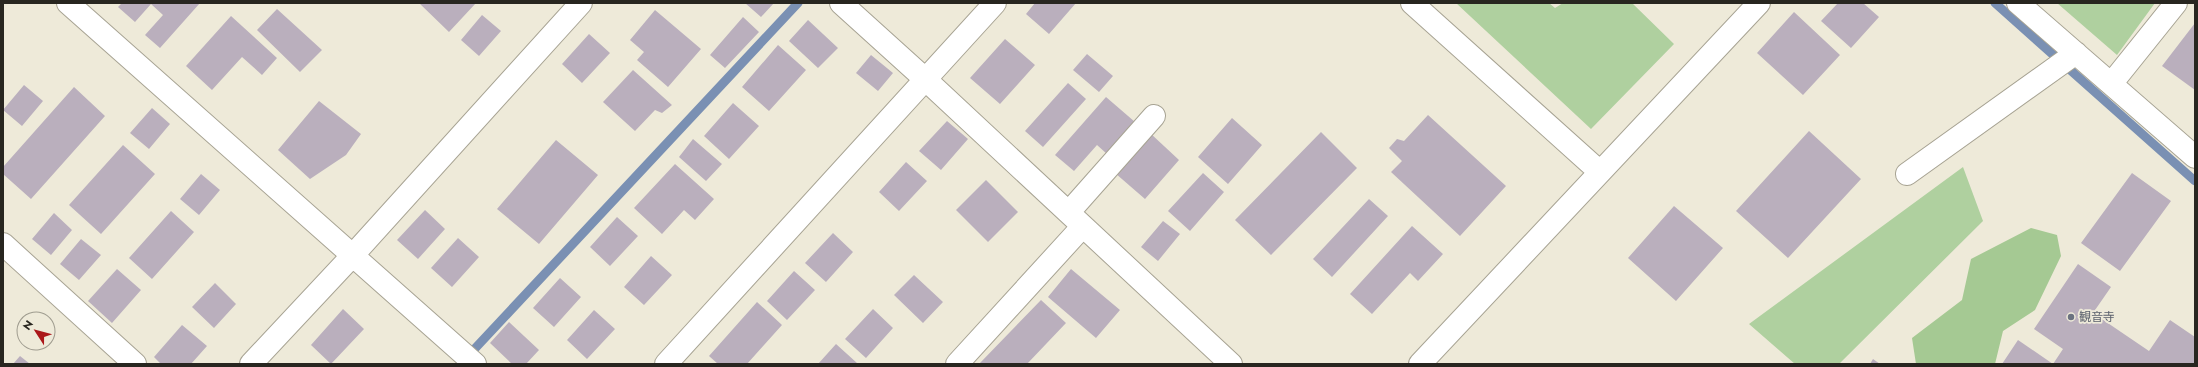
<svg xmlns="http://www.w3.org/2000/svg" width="2198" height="367" viewBox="0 0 2198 367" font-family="Jost,'Noto Sans JP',sans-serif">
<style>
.green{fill:#afd09f}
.forest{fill:#a5c993}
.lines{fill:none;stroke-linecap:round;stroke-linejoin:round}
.stream{stroke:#7a90b3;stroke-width:9}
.building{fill:#baafbd}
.minor-casing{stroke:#a7a393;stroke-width:24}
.minor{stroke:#fff;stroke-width:22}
.worship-dot{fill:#6b7280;stroke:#eeead9;stroke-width:1.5}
.labels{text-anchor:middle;stroke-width:3.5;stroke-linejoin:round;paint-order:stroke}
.worship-label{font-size:12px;fill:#5b616d;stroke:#eeead9;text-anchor:start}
</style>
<rect width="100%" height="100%" fill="#eeead9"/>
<!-- green -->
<path class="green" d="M1456,3h93l6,5 8,-5h69l42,41 -83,85z
M2057,3h98l-38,52z
M1963,167l20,54 -144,143h-44l-46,-40z"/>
<!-- forest -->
<path class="forest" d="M2031,228l26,7 4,21 -26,54 -32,21 -8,33h-79l-4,-26 50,-38 9,-41z"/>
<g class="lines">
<!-- stream -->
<path class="stream" d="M1995,3l200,178
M467,357l331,-354"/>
</g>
<!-- building -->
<path class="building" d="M122,3h78l-40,45 -15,-13 18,-20 -12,-11 -16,18 -17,-15z
M419,3h57l-27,29z
M745,3h29l-13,14z
M1035,3h41l-27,31 -23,-20z
M1838,3h25l16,14 -28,31 -30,-27z
M277,9l45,41 -22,22 -43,-42z
M655,10l46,39 -33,38 -31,-27 7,-8 -14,-12z
M1794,12l46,43 -37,40 -46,-42z
M482,15l19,16 -22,25 -18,-16z
M231,16l46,42 -15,17 -20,-18 -30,33 -26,-24z
M743,17l16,15 -34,36 -15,-13z
M808,20l30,28 -20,20 -29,-27z
M2195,23v67l-33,-24z
M589,34l21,19 -28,30 -20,-19z
M1005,39l30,26 -35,39 -30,-26z
M778,45l28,25 -37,41 -27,-24z
M1087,54l26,22 -14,16 -26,-22z
M871,55l22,18 -15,18 -22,-18z
M633,70l39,35 -10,8 -7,-3 -20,21 -32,-29z
M1068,83l18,16 -43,48 -18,-16z
M24,85l19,16 -21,25 -19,-16z
M74,87l31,29 -74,83 -28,-25v-7z
M1106,97l29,25 -28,32 -10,-9 -23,26 -19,-16z
M319,101l42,33 -15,21 -36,24 -32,-29z
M733,103l26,23 -30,33 -25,-23z
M152,108l18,16 -21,25 -19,-16z
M1428,115l78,71 -46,50 -69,-64 11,-11 -13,-13 8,-9 7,2z
M1232,118l30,27 -34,39 -30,-27z
M947,121l21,18 -27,31 -22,-19z
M1809,131l52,48 -73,79 -52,-47z
M1321,132l36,36 -86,87 -36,-35z
M1150,133l29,27 -34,39 -30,-26z
M693,139l29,25 -16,17 -27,-24z
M556,140l42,35 -59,69 -42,-35z
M123,145l32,29 -54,60 -32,-29z
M906,162l21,19 -28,30 -20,-19z
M675,164l39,35 -19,21 -11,-10 -22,24 -28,-26z
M1203,173l21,19 -34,39 -22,-20z
M2132,173l39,28 -51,70 -39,-28z
M201,174l19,16 -21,25 -19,-16z
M986,180l32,32 -30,30 -32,-32z
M1369,199l19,17 -56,61 -19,-18z
M1674,206l49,42 -47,53 -48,-43z
M425,210l20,19 -27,30 -21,-19z
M171,211l23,21 -42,47 -23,-21z
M54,213l18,17 -21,25 -19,-16z
M617,217l21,19 -28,30 -20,-19z
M1163,221l17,13 -22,27 -17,-14z
M1412,226l31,28 -25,27 -8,-8 -38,41 -22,-20z
M833,233l20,19 -27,30 -21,-19z
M458,238l21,19 -27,30 -21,-19z
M81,239l20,16 -22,25 -19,-16z
M651,256l21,19 -28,30 -20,-18z
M2078,264l33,23 -18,26 56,38 21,-31 25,17v27h-142l10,-15 -29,-20z
M117,269l24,21 -29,33 -24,-22z
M1071,269l49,41 -24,28 -48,-41z
M794,271l21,19 -28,30 -20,-19z
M914,275l29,27 -20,21 -29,-28z
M560,278l21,19 -27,30 -21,-19z
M215,283l21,21 -22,24 -22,-21z
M1041,300l25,23 -39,41h-48z
M757,302l25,23 -35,39h-29l-9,-8z
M343,309l21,20 -33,35 -20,-19z
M873,309l20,19 -27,30 -21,-19z
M594,310l21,19 -28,30 -20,-19z
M509,322l30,28 -13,14h-14l-22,-21z
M182,325l25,21 -16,18h-30l-7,-7z
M2018,340l35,24h-51z
M836,344l21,19 -1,1h-38z
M20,356l10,8h-17z
M1873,359l7,5h-10z"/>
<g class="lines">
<!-- minor casing -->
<g class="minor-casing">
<path id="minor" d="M68,3l407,361
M841,3l84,76 306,285
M1412,3l188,169
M2018,3l177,154
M2111,84l65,-81
M1907,174l169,-121
M1069,212l85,-96
M3,244l132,120
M251,364l102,-109 228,-252
M666,364l329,-361
M957,364l126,-138
M1420,364l339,-361"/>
</g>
<!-- minor -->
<use href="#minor" class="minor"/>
</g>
<!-- markers -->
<circle class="worship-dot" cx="2071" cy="317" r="4"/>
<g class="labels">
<!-- worship labels -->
<g class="worship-label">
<text x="2079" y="321">観音寺</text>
</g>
</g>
<!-- border -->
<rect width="2198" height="367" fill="none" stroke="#282620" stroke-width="8"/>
<!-- north arrow -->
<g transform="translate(36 331) rotate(306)"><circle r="19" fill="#eeead9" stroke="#9f9c8f"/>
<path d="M0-3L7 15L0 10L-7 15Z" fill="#ab181a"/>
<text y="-6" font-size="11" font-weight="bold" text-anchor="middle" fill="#282620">N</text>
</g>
</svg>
